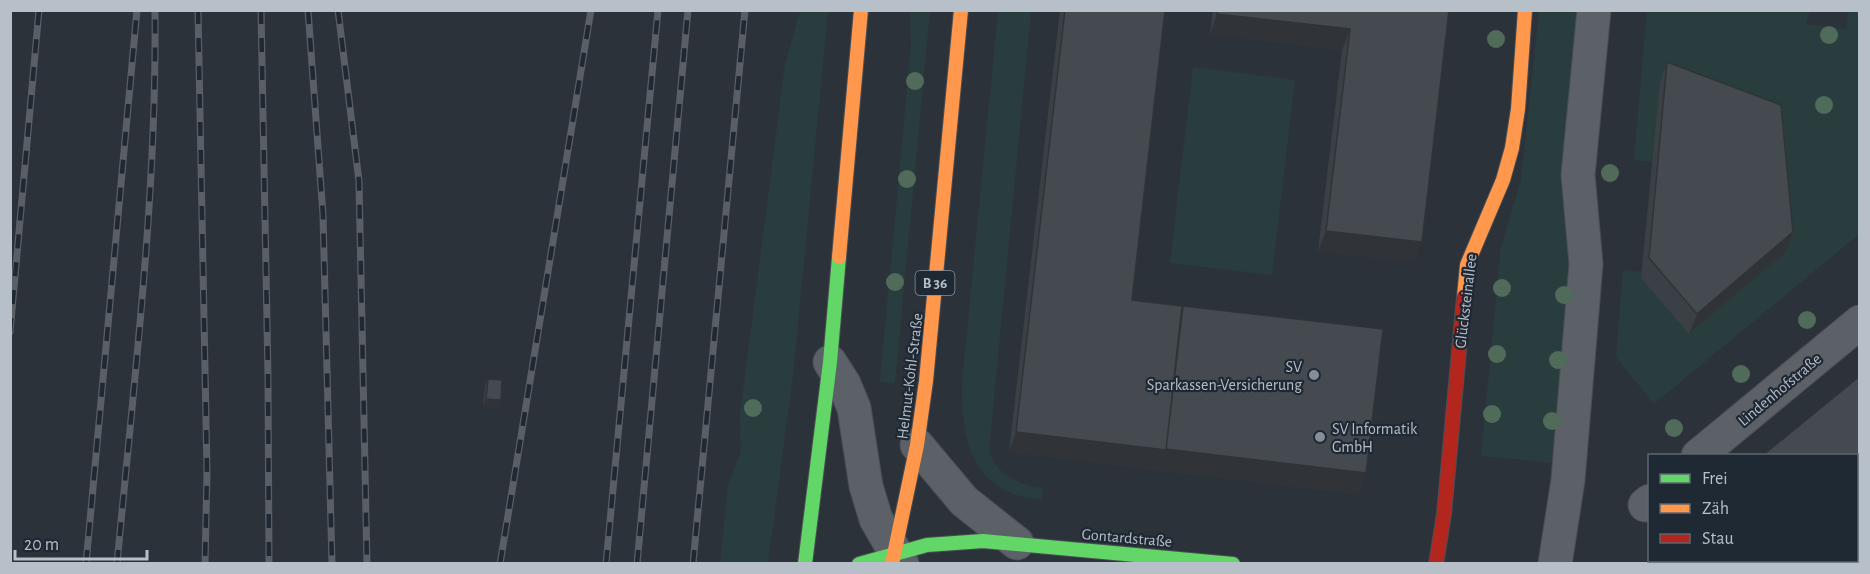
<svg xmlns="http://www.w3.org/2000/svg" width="1870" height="574" viewBox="0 0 1870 574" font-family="'Alegreya Sans',sans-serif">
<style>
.green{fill:#293d3f}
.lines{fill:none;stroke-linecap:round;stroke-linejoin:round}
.street-casing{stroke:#4a4e54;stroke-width:35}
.fast-casing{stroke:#4a4e54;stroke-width:16}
.slow-casing{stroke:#4a4e54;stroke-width:16}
.jam-casing{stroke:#4a4e54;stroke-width:16}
.street{stroke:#5c6067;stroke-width:33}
.fast{stroke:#63d668;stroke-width:14}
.slow{stroke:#ff974d;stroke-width:14}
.jam{stroke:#b3261e;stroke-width:14}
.rail-casing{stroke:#5a5f65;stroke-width:7}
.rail{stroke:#1f2934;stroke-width:4.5;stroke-dasharray:14;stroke-linecap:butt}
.tree{fill:#516b5b}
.wall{fill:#3a4045}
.shaded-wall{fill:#303438}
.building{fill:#444a50;stroke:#303438;stroke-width:1.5}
.poi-dot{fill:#868e97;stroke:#1f2934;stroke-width:2}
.labels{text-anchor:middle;stroke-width:4.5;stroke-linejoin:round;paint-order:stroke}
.shield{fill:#1f2934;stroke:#89929c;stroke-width:1.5}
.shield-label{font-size:15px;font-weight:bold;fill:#b7bfc9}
.street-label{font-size:16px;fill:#b7bfc9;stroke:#1f2934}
.poi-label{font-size:16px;fill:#b7bfc9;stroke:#1f2934;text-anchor:end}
</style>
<rect width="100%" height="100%" fill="#2c3239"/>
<!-- green -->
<path class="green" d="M1702,10l5,3 8,-3 95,1 -4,13 40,5 2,-18h11v223l-205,170 -38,-47 7,-87 19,2 11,-110 -19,-2 13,-149z
M828,11l-35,365 -25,187h-48l8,-78 13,-33 -1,-37 45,-351 15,-52z
M910,11h20l-35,372 -15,-1 31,-337z
M998,11h33l-42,440c6,23 32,35 54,37l-1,12c-69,-6 -81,-57 -80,-117z
M1539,11h44l-7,208 -18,244 -77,-7 20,-209 20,-67z
M1193,67l102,13 -23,195 -102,-12z"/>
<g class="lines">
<!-- street casing -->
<g class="street-casing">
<path id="street" d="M830,362l14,22 10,24 12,78 10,33 26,45
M917,445l47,56 53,42
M1698,456l162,-134
M1645,505l5,-4
M1555,564l13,-84 18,-216 -8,-89 16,-165"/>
</g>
<!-- fast casing -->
<g class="fast-casing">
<path id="fast" d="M805,564l25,-202 9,-105
M859,564l68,-19 56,-4 250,23"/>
</g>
<!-- slow casing -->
<g class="slow-casing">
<path id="slow" d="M839,257l22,-247
M1464,297l3,-32 36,-85 9,-32 6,-39 7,-99
M892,564l25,-119 9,-64 35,-371"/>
</g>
<!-- jam casing -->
<g class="jam-casing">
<path id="jam" d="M1436,564l8,-50 20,-217"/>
</g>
<!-- street -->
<use href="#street" class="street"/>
<!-- fast -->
<use href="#fast" class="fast"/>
<!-- slow -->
<use href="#slow" class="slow"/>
<!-- jam -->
<use href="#jam" class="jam"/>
<!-- rail casing -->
<g class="rail-casing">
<path id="rail" d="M198,10l9,462 -2,92
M261,10l7,365 1,189
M308,10l15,205 9,349
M338,10l21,171 8,383
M10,332l29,-322
M86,564l51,-554
M117,564c17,-184 40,-369 38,-554
M500,564l91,-554
M606,564l52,-554
M637,564l51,-554
M693,564l52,-554"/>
</g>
<!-- rail -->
<use href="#rail" class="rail"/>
</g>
<!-- trees -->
<g class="tree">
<circle cx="1829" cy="35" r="9"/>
<circle cx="1496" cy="39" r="9"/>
<circle cx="915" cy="81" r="9"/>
<circle cx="1824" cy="105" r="9"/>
<circle cx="1610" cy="173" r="9"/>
<circle cx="907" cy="179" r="9"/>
<circle cx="895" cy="282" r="9"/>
<circle cx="1502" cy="288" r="9"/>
<circle cx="1564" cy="295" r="9"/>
<circle cx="1807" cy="320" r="9"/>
<circle cx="1497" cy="354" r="9"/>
<circle cx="1558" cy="360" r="9"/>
<circle cx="1741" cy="374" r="9"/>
<circle cx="753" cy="408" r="9"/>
<circle cx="1492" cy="414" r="9"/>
<circle cx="1552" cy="421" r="9"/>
<circle cx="1674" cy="428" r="9"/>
</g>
<!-- wall -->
<path class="wall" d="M1060,10h105l-33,290 234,173 -8,21 -349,-42z
M1213,10h236l-35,252 -96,-11 24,-201 -132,-16z
M1667,62l126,170 -7,20 -97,82 -48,-56 19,-196z
M488,379l13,21 -3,7 -15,-1 2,-20z
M1860,496v40l-3,-4v-34z"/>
<!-- shaded-wall -->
<path class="shaded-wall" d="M1217,14l133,15 -8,21 -132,-16z
M1326,231l96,11 -8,20 -96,-11z
M1793,232l-7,20 -97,82 8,-20z
M486,399l15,1 -3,7 -15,-1z
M1016,432l150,17 200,24 -8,21 -349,-42z
M1860,463v14l-3,3v-14z"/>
<!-- building -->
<path class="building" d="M1065,10h100l-33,290 50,6 -16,144 -150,-18z
M1217,10h232l-27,232 -96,-11 24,-202 -133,-15z
M1667,62l114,43 12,127 -96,82 -48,-56z
M1183,306l200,23 -17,144 -200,-24z
M1860,376v87l-3,3v-10h-95z
M488,379l14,1 -1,20 -15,-1z
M1860,496v21l-3,-3v-16z"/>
<!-- markers -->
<g class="poi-dot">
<circle cx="1314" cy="375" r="6"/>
<circle cx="1320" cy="437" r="6"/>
</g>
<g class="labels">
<!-- shield labels -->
<rect class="shield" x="915.5" y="271" width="39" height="24" rx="4.5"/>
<g class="shield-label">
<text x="935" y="288">B 36</text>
</g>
<!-- street labels -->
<g class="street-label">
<text transform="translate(1465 301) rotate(-83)" y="6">Glücksteinallee</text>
<text transform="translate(909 376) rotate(-83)" y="6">Helmut-Kohl-Straße</text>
<text transform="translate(1779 389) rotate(-40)" y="6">Lindenhofstraße</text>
<text transform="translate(1127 537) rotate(5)" y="6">Gontardstraße</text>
</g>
<!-- poi labels -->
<g class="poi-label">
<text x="1302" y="372">SV<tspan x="1302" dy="18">Sparkassen-Versicherung</tspan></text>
<text x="1332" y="434" text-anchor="start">SV Informatik<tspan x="1332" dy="18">GmbH</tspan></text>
</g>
</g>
<!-- border -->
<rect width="1870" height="574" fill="none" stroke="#b7bfc9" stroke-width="24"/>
<!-- legend -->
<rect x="1648" y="454" width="210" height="108" fill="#1f2934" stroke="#5c6570" stroke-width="1.5"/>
<rect x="1660" y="474" width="30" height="9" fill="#63d668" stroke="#5c6570" stroke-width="1.5"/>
<text x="1702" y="484" font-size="18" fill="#b7bfc9">Frei</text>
<rect x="1660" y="504" width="30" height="9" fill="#ff974d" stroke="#5c6570" stroke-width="1.5"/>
<text x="1702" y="514" font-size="18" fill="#b7bfc9">Zäh</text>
<rect x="1660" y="534" width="30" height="9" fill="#b3261e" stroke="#5c6570" stroke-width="1.5"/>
<text x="1702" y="544" font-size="18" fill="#b7bfc9">Stau</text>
<!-- scale -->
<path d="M15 550v9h132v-9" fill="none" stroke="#b7bfc9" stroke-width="3"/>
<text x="24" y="550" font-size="18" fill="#b7bfc9" stroke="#1f2934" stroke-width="4.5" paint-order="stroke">20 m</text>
</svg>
